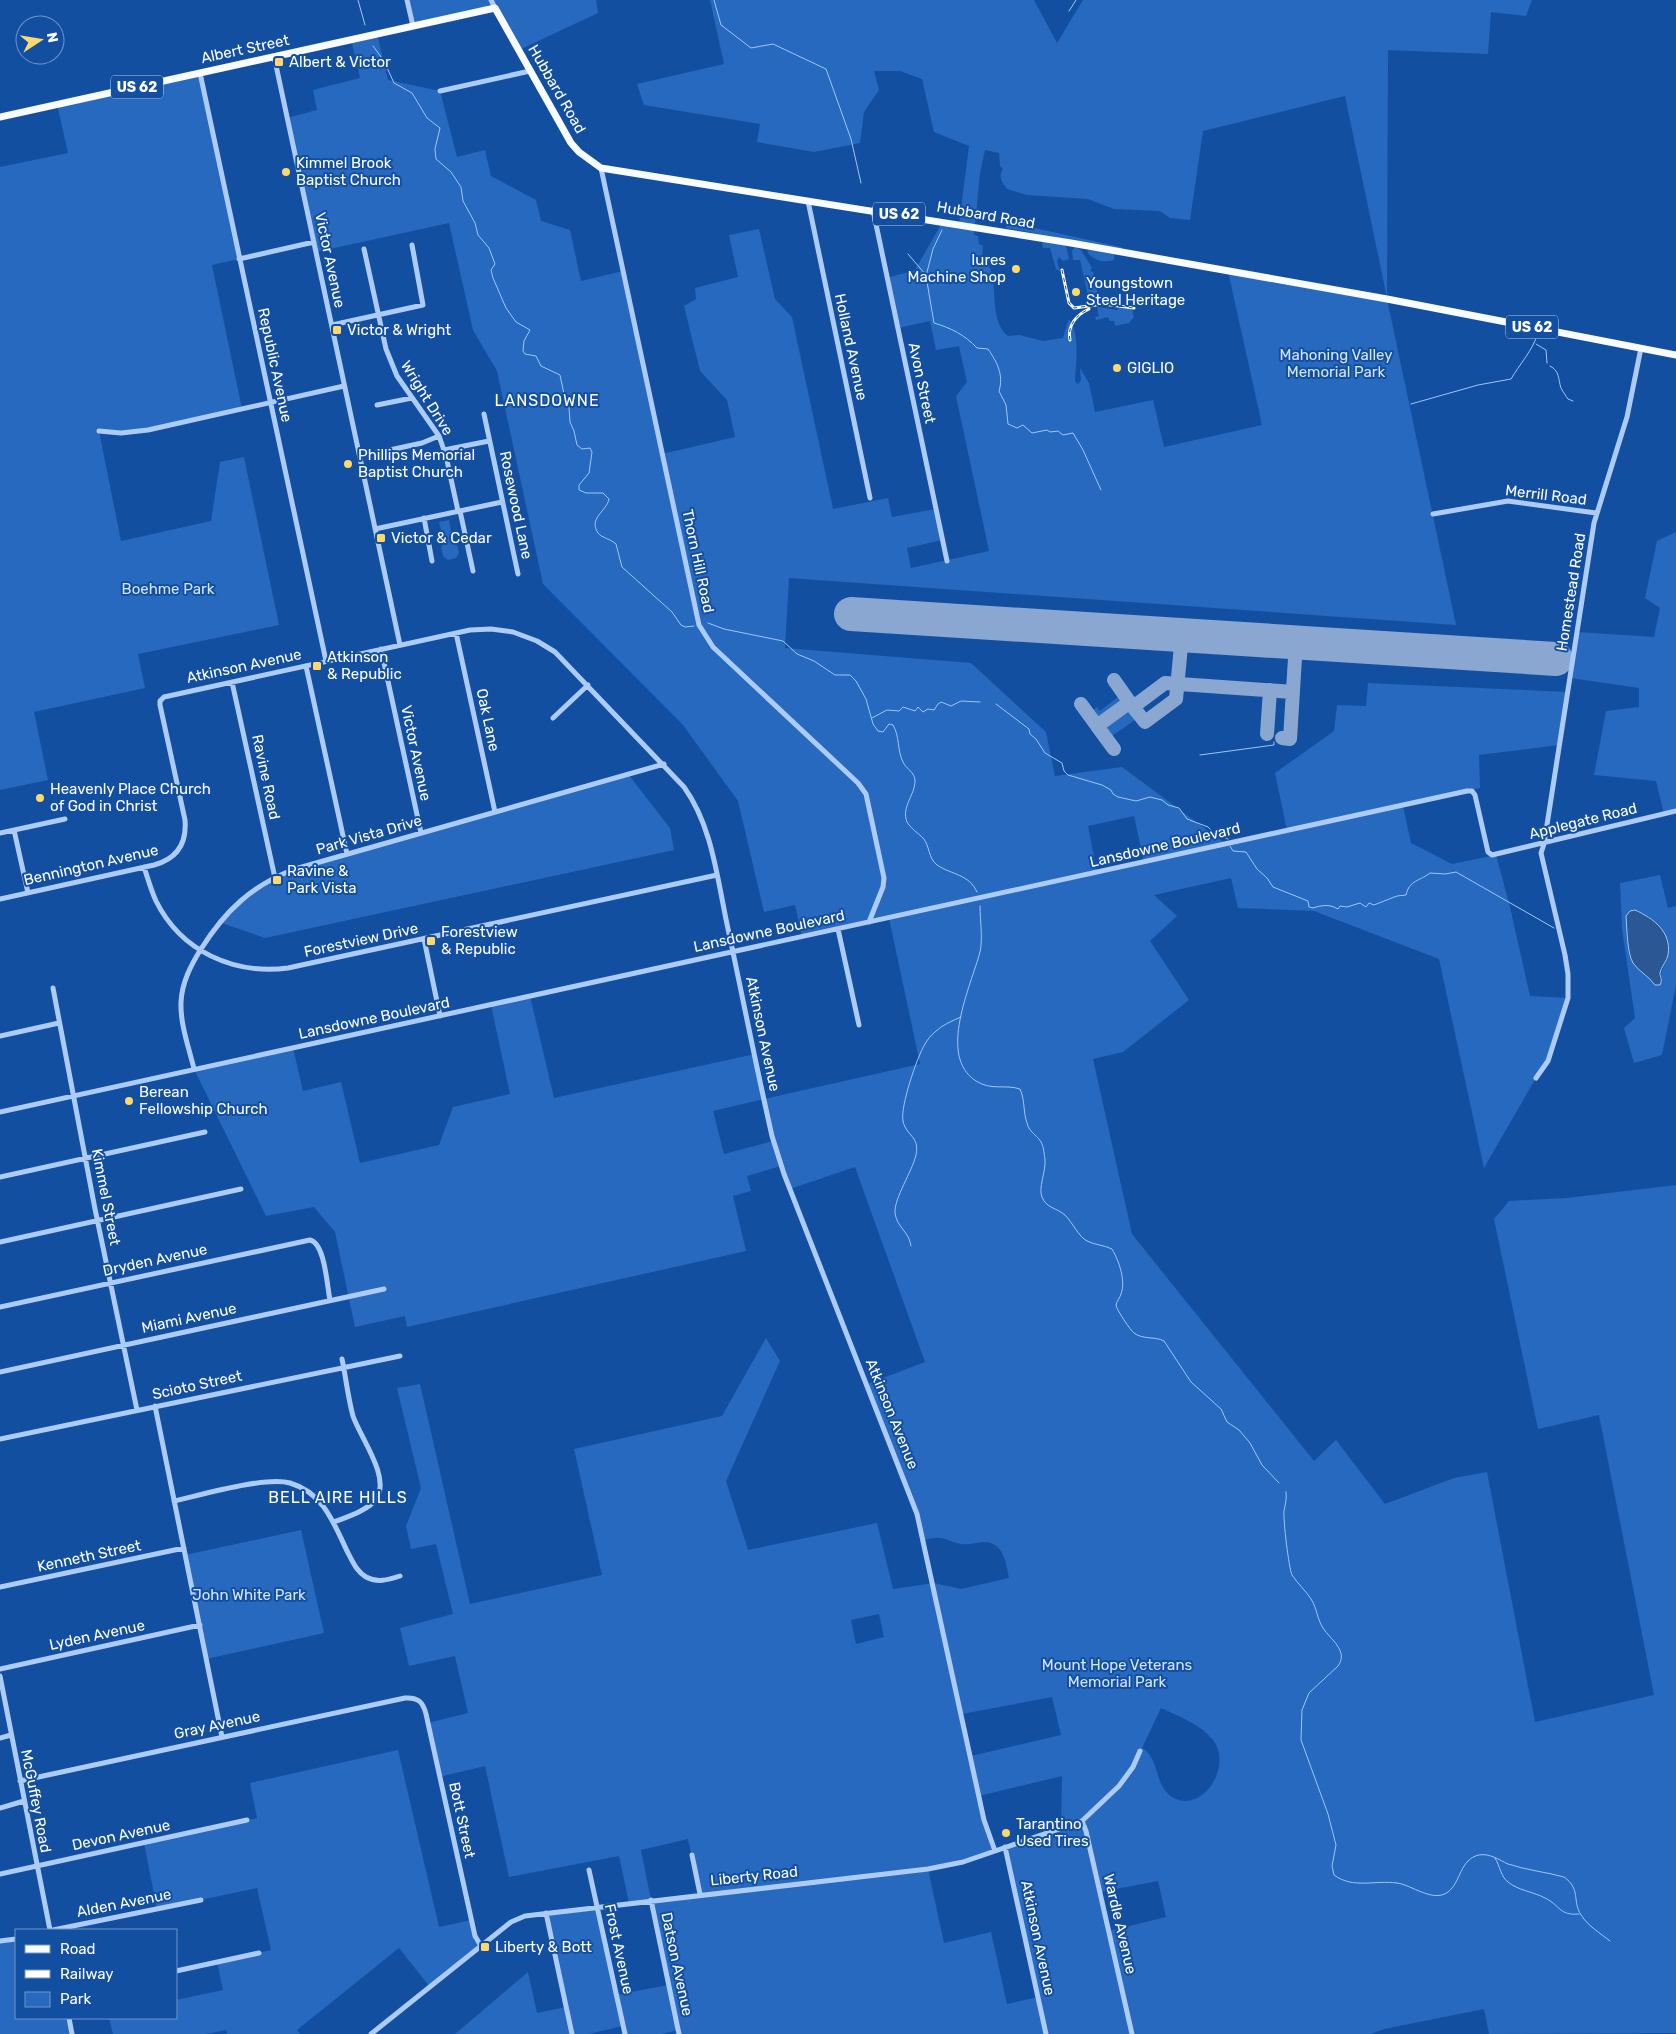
<svg xmlns="http://www.w3.org/2000/svg" width="1676" height="2034" viewBox="0 0 1676 2034" font-family="Rubik,sans-serif">
<style>
.green{fill:#2669bf;fill-rule:evenodd}
.water{fill:#2b5794;stroke:#9ec7f7}
.lines{fill:none;stroke-linecap:round;stroke-linejoin:round}
.stream{stroke:#9ec7f7;stroke-width:1}
.taxiway{stroke:#89a7d0;stroke-width:14}
.runway{stroke:#89a7d0;stroke-width:34}
.minor{stroke:#acccf5;stroke-width:5}
.major{stroke:#f9fcff;stroke-width:7}
.rail-casing{stroke:#fff;stroke-width:3}
.rail{stroke:#134fa1;stroke-width:1;stroke-dasharray:4;stroke-linecap:butt}
.poi-dot{fill:#ffd76f;stroke:#134fa1;stroke-width:2}
.labels{text-anchor:middle;stroke-width:4;stroke-linejoin:round;paint-order:stroke}
.shield{fill:#134fa1;stroke:#b8cae3;stroke-width:1}
.shield-label{font-size:14px;font-weight:bold;fill:#fff}
.street-label{font-size:15px;fill:#fff;stroke:#134fa1}
.poi-label{font-size:15px;fill:#fff;stroke:#134fa1;text-anchor:start}
.park-label{font-size:15px;fill:#d5e7fe;stroke:#134fa1}
.neighbourhood-label{font-size:16px;letter-spacing:1px;fill:#fff;stroke:#134fa1}
</style>
<rect width="100%" height="100%" fill="#134fa1"/>
<!-- green -->
<path class="green" d="M407,0h189l2,13 -79,37 -24,-42 -82,18z
M710,0h324l23,43 26,-43h449l-6,16 -35,-4 -3,42 -100,-4 -1,249 69,326 -667,-47 -4,70 186,15 75,69 9,44 67,-9 104,77 61,-14 -12,-57 59,-42 3,-26 29,1 2,-23 200,9 -9,53 -80,10 1,33 -77,18 8,37 41,21 44,-9 14,52 20,89 38,2 -20,63 -15,22 -49,85 -45,-209 -125,-48 -76,-3 -7,-30 -77,17 23,21 -27,25 39,59 -66,52 -30,7 39,175 182,227 22,-21 49,64 69,-26 33,-6 48,250 119,-27 -55,-280 -61,14 -44,-210 15,-18 58,-3 109,-13v848l-187,1 -5,-25 -100,20 -13,5h-692l-1,-4 -16,4h-37l-2,-8 -35,8h-133l73,-62 9,41 29,-6 -20,-94 51,-7 19,89 52,-10 -17,-85 -22,3 -10,-47 -110,21 -24,-111 -46,11 -11,-54 40,-10 -13,-57 -46,10 -9,-38 53,-14 -17,-70 -25,5 -5,-23 15,-38 -24,-100 23,-4 50,220 132,-29 -28,-126 148,-33 44,-78 14,23 -54,120 22,69 129,-27 16,66 41,-6 27,6 48,-11c-3,-17 -6,-37 -27,-36 -7,1 -13,3 -20,2 -18,-3 -17,-10 -38,-4l-57,-156 58,-22 -70,-195 -65,22 -9,-23 -34,10 4,15 -18,5 13,55 -339,76 -2,-11 -50,11 -20,-95 -21,-25 -48,9 -72,-147 99,-21 10,43 38,-9 19,81 79,-18 14,-38 57,-13 -19,-89 39,-9 24,102 201,-44 9,45 156,-35 -31,-146 -87,19 -7,-32 -31,7 -26,-111 -55,-76 -140,-141 -46,-213 -24,-41 -24,-107 -133,29 -29,-134 30,-8 -4,-20 47,-12 -9,-39 26,-5 11,46 52,11 17,66 28,-7 6,26 45,24 5,21 29,9 11,51 42,-10 39,183 73,-17 -8,-37 -27,-29 -16,-65 12,-7 -1,-11 43,-11 -9,-42 30,-6 16,70 17,18 41,192 55,-11 4,19 44,-8 6,31 -35,8 4,20 78,-17 -33,-155 11,-14 -8,-36 -23,4 -6,-29 -32,7 -11,-50 28,-8 28,-49 16,3 10,-78 -35,-14 -12,-53 -22,-8h-26l5,19 -15,22 -4,31 -46,9 -57,-10 3,-18 -116,-19 -7,-21 87,-20zM1345,96l42,202 -159,-27 34,154 -98,22 -11,-47 -58,12 -6,-29 -9,-15 1,12 -3,4 -3,-3c1,-17 5,-49 -6,-62l-6,19 -20,3 -24,-6 -11,1c-19,-15 -10,-48 -18,-68 -2,-3 -6,-7 -8,-9l1,-13 -4,-2 -1,-8 -4,-1 6,-62 5,-23 14,3 1,13 3,3c-5,7 -1,14 4,20l20,6 61,4 26,10 46,2 10,7 20,2 13,-89zM1134,816l10,46 -47,10 -9,-46zM764,1099l9,42 -49,13 -11,-43zM879,1614l5,23 -28,7 -5,-24zM1052,1697l9,38 -90,21 -9,-42zM1161,1708c19,9 39,16 52,32 20,26 -10,73 -39,58 -21,-11 -13,-39 -32,-50zM1062,1776l-1,52 -56,19 33,150 -31,7 -16,-72 -47,11 -16,-74 67,-18 -16,-55zM688,1839l12,55 -49,6 -10,-50zM1158,1881l8,36 -57,14 -9,-39z
M200,73l39,186 -27,6 30,144 -94,21 -49,1 22,110 90,-20 9,-59 24,-5 35,168 -141,29 7,34 -111,24 14,68 -48,10v-623l68,-14 -11,-49z
M1012,223l109,24 2,2 -117,-21v-4z
M1042,242l24,4 3,13 -6,2 -4,-4 -2,4 3,10 -4,-2 -6,-21h-7z
M1075,247l6,3 11,18 -2,3 3,1 5,23 13,3 1,2 -24,-4 -8,-36h-7l-1,-9z
M1088,250l26,4v6c-10,3 -19,1 -26,-7z
M1099,307l18,3 4,-3 11,2 2,8 -5,6 -14,3 -1,-5h-4l-2,-4 -12,3 -1,-3 4,-1 -2,-7z
M449,520l4,21 4,3 2,9 -3,5 -8,2 -5,-4 -2,-9 3,-4 -5,-21z
M1676,532v279l-12,3 -8,-33 -62,-6 12,-64 33,-4v-19l-69,-10 7,-46 77,5 6,-29 -15,-10 12,-57z
M1118,697l4,5 -23,17 -7,-8 5,-4 3,4z
M1129,709l6,11 -26,18 -6,-10z
M628,774l42,54 4,22 -409,88 -46,-16 16,-18 48,-30z
M1660,875l8,33 8,-2v79l-14,70 -28,8 -10,-35 11,-10 -13,-89 -2,-46zM1648,916c13,12 26,27 18,46 -3,8 -6,9 -4,18l-7,5 -6,-8z
M301,1530l23,103 -118,26 -21,-104z
M398,1750l41,177 32,-7 10,26 -51,41 -31,-39 -102,82 3,4h-73l-1,-4 -20,4h-93l-4,-16h67v-18l47,-10 -6,-28 54,-12 -14,-62 -100,21 -13,-66 113,-25 -7,-35z
M16,1939v79h53l3,16h-72v-93z"/>
<!-- water -->
<path class="water" d="M1635,910c18,8 37,22 33,45 -1,6 -7,12 -8,18 0,5 3,6 0,12h-5c-6,-9 -16,-13 -22,-22 -6,-10 -6,-35 -7,-47l4,-5z"/>
<g class="lines">
<!-- stream -->
<path class="stream" d="M358,0l7,25
M714,0l7,25 30,23 22,-4 53,25 25,70 10,44
M1069,11l7,-11
M373,46l11,15 10,22 18,10 15,25 13,10 -5,21 1,10 15,13 10,15 2,14 12,22 3,12 11,13 6,16 -4,6 2,8 13,30 10,14 14,8 -6,11 -1,10 2,3 11,2 5,10 19,9 4,19 5,14 1,14 4,9 3,14 5,4 8,-1 2,4 -3,21 -10,12v5l7,3h17l6,6c-2,12 -21,19 -11,34 4,5 13,6 18,11l6,23 50,45 9,13 4,2 9,-1
M942,230l-9,19 -7,27 8,47c17,5 31,12 43,25l11,1c9,13 16,26 11,42l7,14 2,19 9,4 6,-3 9,8 15,-3 3,2 8,-1 5,4 10,-2 10,17 18,40
M908,254l18,21
M1536,344l10,6 1,13
M1550,366c10,5 8,13 11,22 2,4 5,8 7,11l5,2
M1411,404l67,-19 33,-6c8,-14 22,-29 26,-44
M708,623l16,6 59,12 14,13 17,7 21,14h15l6,6 10,18 7,25 5,7 5,1 6,-8 4,1c7,12 4,25 10,37 3,7 12,10 12,19 0,14 -14,26 -8,41 4,7 10,10 16,16 7,8 5,20 14,27 15,10 32,9 40,27
M996,704l33,25 1,5 6,5 9,14 17,10 2,8 4,4 34,10 9,5 2,4 5,3 18,4 14,-4 12,3 6,5 11,3 8,11 21,8 6,6 14,6
M872,718l15,-8 12,1 4,-4 12,4 3,-4 5,5 5,-3 6,1 4,-6 3,-2 10,4 10,-5 19,1
M1200,755l74,-10v-3
M1230,846l3,5 13,1 11,17 10,9 6,9 35,14 1,6 4,1c9,-3 17,-4 25,1l2,-3 7,1 13,-4 6,4 3,-4 5,2 23,-9 9,-1c3,-15 14,-14 24,-22l15,1 11,-2 98,56
M980,906c0,15 3,32 0,46 -9,34 -43,104 -4,129 16,10 29,3 44,8 5,10 3,23 7,34 2,10 12,13 15,21 2,4 2,11 3,15 1,13 -7,29 -3,38 4,11 15,11 23,18 7,7 14,22 22,26 8,4 17,4 25,8 7,12 14,32 9,45 -1,4 -4,6 -5,11 0,4 15,26 18,28 9,7 21,3 30,8l27,41 30,27 6,13 12,8 11,13 12,22 17,18
M911,1246c-2,-15 -14,-18 -16,-33 -1,-15 17,-41 21,-58 4,-19 -10,-19 -13,-34 -3,-14 14,-64 22,-77 2,-4 6,-9 10,-12 7,-7 17,-11 26,-15
M1286,1492c1,7 -1,13 -2,19 -1,9 5,58 8,64 6,9 14,16 19,24 6,9 6,20 12,29 7,11 26,23 15,38l-29,27 -7,17 -1,30 27,74 8,31 -4,21 2,9c19,14 40,5 63,8 15,2 36,20 51,9 13,-10 12,-33 31,-37 11,-2 20,5 29,9 18,6 38,8 56,13 17,12 8,24 17,38 7,11 19,18 29,26
M1495,1858c5,8 6,19 13,24 9,8 26,10 37,16 15,7 14,18 34,16"/>
<!-- taxiway -->
<path class="taxiway" d="M1114,680l19,27 32,-24 128,9
M1081,704l16,22 33,-24
M1133,707l12,15 31,-23 6,-64
M1097,726l17,23
M1267,734l3,-44
M1282,738l8,1 6,-97"/>
<!-- runway -->
<path class="runway" d="M851,614l705,45"/>
<!-- minor -->
<path class="minor" d="M407,0l6,26
M491,0l4,8
M274,56l126,589
M200,73l126,588
M440,91l90,-20
M601,168l98,457 14,22 145,136 8,11 18,84 -1,9 -14,35
M808,201l62,297
M873,210l74,351
M364,249l22,100 11,27 42,60 7,20 12,55
M239,259l75,-17
M332,325l91,-20 -11,-60
M377,405l35,-7
M484,414l34,160
M99,431l22,2 27,-3 196,-44
M444,450l45,-9
M376,453l46,-10 17,-7
M460,511l13,60
M1433,514l75,-13 88,12
M424,518l8,43
M375,529l127,-27
M456,633l39,179
M381,649l40,184
M306,666l41,188
M232,682l43,196
M553,718l35,-33
M14,830l14,63
M0,833l65,-14
M144,867c4,12 7,23 12,34 25,50 77,74 132,67l429,-93
M0,899l154,-34c22,-6 33,-21 31,-45l-25,-115v-4l4,-4 306,-67 21,-1 22,3 24,9 18,11 129,135c28,39 33,90 43,137 15,70 29,142 45,212l12,38 133,340 67,306 11,31
M838,929l21,96
M424,939l16,77
M53,988l42,221 42,201
M0,1036l59,-13
M194,1069c-5,-21 -14,-45 -13,-67 1,-20 10,-37 20,-53 24,-38 51,-64 94,-80l369,-105
M1536,1078l12,-17 20,-63v-24l-3,-19 -24,-102 3,-9 50,-321 33,-106 14,-69
M0,1112l1467,-321h5l3,4 13,57 4,3 184,-44
M0,1177l205,-45
M0,1242l241,-53
M0,1307l310,-67c15,3 17,46 20,60
M0,1372l384,-83
M155,1406l67,331
M0,1439l400,-83
M174,1501c27,-6 92,-25 116,-18 34,10 44,41 58,70 5,9 9,19 18,24 11,6 22,3 34,-1
M334,1522c13,-5 35,-12 43,-24 13,-22 -17,-61 -24,-82 -5,-18 -7,-38 -11,-57
M0,1587l184,-39
M0,1669l200,-44
M0,1676l50,254
M0,1738l11,-3
M20,1781l385,-83c13,-1 18,4 21,16l49,222 6,10
M0,1808l24,-7
M1082,1821l4,10 46,203
M1005,1847l41,187
M692,1855l8,39
M589,1870l36,164
M0,1874l247,-54
M651,1900l28,134
M546,1913l26,121
M53,1930l148,-30
M0,1941l16,-2
M176,1971l83,-18
M69,2018l3,16
M371,2034l140,-112 14,-6 403,-47 35,-7 119,-41 37,-35 14,-19 7,-16"/>
<!-- major -->
<path class="major" d="M0,117l495,-109 76,135 8,9 22,16 470,75 316,56 289,56"/>
<!-- rail casing -->
<g class="rail-casing">
<path id="rail" d="M1062,270l7,33 5,5 29,-4 31,4
M1070,340c-3,-14 6,-25 19,-31"/>
</g>
<!-- rail -->
<use href="#rail" class="rail"/>
</g>
<!-- markers -->
<g class="poi-dot">
<rect x="274" y="57" width="10" height="10" rx="2.5"/>
<circle cx="286" cy="172" r="5"/>
<circle cx="1016" cy="269" r="5"/>
<circle cx="1076" cy="292" r="5"/>
<rect x="332" y="325" width="10" height="10" rx="2.5"/>
<circle cx="1117" cy="368" r="5"/>
<circle cx="348" cy="464" r="5"/>
<rect x="376" y="533" width="10" height="10" rx="2.5"/>
<rect x="312" y="661" width="10" height="10" rx="2.5"/>
<circle cx="40" cy="798" r="5"/>
<rect x="272" y="875" width="10" height="10" rx="2.5"/>
<rect x="426" y="936" width="10" height="10" rx="2.5"/>
<circle cx="129" cy="1101" r="5"/>
<circle cx="1006" cy="1833" r="5"/>
<rect x="480" y="1942" width="10" height="10" rx="2.5"/>
</g>
<g class="labels">
<!-- shield labels -->
<g class="shield">
<rect x="111" y="75.5" width="52" height="23" rx="4"/>
<rect x="873" y="202.5" width="52" height="23" rx="4"/>
<rect x="1506" y="315.5" width="52" height="23" rx="4"/>
</g>
<g class="shield-label">
<text x="137" y="92">US 62</text>
<text x="899" y="219">US 62</text>
<text x="1532" y="332">US 62</text>
</g>
<!-- street labels -->
<g class="street-label">
<text transform="translate(245 49) rotate(-12)" y="5">Albert Street</text>
<text transform="translate(557 89) rotate(60)" y="5">Hubbard Road</text>
<text transform="translate(986 215) rotate(10)" y="5">Hubbard Road</text>
<text transform="translate(330 260) rotate(78)" y="5">Victor Avenue</text>
<text transform="translate(851 347) rotate(78)" y="5">Holland Avenue</text>
<text transform="translate(275 365) rotate(78)" y="5">Republic Avenue</text>
<text transform="translate(922 383) rotate(78)" y="5">Avon Street</text>
<text transform="translate(427 398) rotate(58)" y="5">Wright Drive</text>
<text transform="translate(1546 495) rotate(7)" y="5">Merrill Road</text>
<text transform="translate(516 505) rotate(78)" y="5">Rosewood Lane</text>
<text transform="translate(698 561) rotate(78)" y="5">Thorn Hill Road</text>
<text transform="translate(1571 592) rotate(-81)" y="5">Homestead Road</text>
<text transform="translate(244 666) rotate(-12)" y="5">Atkinson Avenue</text>
<text transform="translate(488 720) rotate(78)" y="5">Oak Lane</text>
<text transform="translate(416 753) rotate(78)" y="5">Victor Avenue</text>
<text transform="translate(266 777) rotate(78)" y="5">Ravine Road</text>
<text transform="translate(1583 821) rotate(-14)" y="5">Applegate Road</text>
<text transform="translate(369 835) rotate(-16)" y="5">Park Vista Drive</text>
<text transform="translate(1165 845) rotate(-13)" y="5">Lansdowne Boulevard</text>
<text transform="translate(91 865) rotate(-13)" y="5">Bennington Avenue</text>
<text transform="translate(769 931) rotate(-12)" y="5">Lansdowne Boulevard</text>
<text transform="translate(361 940) rotate(-12)" y="5">Forestview Drive</text>
<text transform="translate(374 1018) rotate(-12)" y="5">Lansdowne Boulevard</text>
<text transform="translate(763 1034) rotate(78)" y="5">Atkinson Avenue</text>
<text transform="translate(106 1197) rotate(79)" y="5">Kimmel Street</text>
<text transform="translate(155 1260) rotate(-12)" y="5">Dryden Avenue</text>
<text transform="translate(189 1318) rotate(-12)" y="5">Miami Avenue</text>
<text transform="translate(197 1385) rotate(-12)" y="5">Scioto Street</text>
<text transform="translate(892 1414) rotate(68)" y="5">Atkinson Avenue</text>
<text transform="translate(89 1556) rotate(-12)" y="5">Kenneth Street</text>
<text transform="translate(97 1635) rotate(-12)" y="5">Lyden Avenue</text>
<text transform="translate(217 1725) rotate(-12)" y="5">Gray Avenue</text>
<text transform="translate(36 1801) rotate(79)" y="5">McGuffey Road</text>
<text transform="translate(462 1820) rotate(78)" y="5">Bott Street</text>
<text transform="translate(121 1835) rotate(-12)" y="5">Devon Avenue</text>
<text transform="translate(754 1876) rotate(-6)" y="5">Liberty Road</text>
<text transform="translate(124 1903) rotate(-11)" y="5">Alden Avenue</text>
<text transform="translate(1120 1924) rotate(77)" y="5">Wardle Avenue</text>
<text transform="translate(1038 1938) rotate(78)" y="5">Atkinson Avenue</text>
<text transform="translate(619 1949) rotate(78)" y="5">Frost Avenue</text>
<text transform="translate(677 1964) rotate(78)" y="5">Datson Avenue</text>
</g>
<!-- poi labels -->
<g class="poi-label">
<text x="289" y="67">Albert &amp; Victor</text>
<text x="296" y="168">Kimmel Brook<tspan x="296" dy="17">Baptist Church</tspan></text>
<text x="1006" y="265" text-anchor="end">Iures<tspan x="1006" dy="17">Machine Shop</tspan></text>
<text x="1086" y="288">Youngstown<tspan x="1086" dy="17">Steel Heritage</tspan></text>
<text x="347" y="335">Victor &amp; Wright</text>
<text x="1127" y="373">GIGLIO</text>
<text x="358" y="460">Phillips Memorial<tspan x="358" dy="17">Baptist Church</tspan></text>
<text x="391" y="543">Victor &amp; Cedar</text>
<text x="327" y="662">Atkinson<tspan x="327" dy="17">&amp; Republic</tspan></text>
<text x="50" y="794">Heavenly Place Church<tspan x="50" dy="17">of God in Christ</tspan></text>
<text x="287" y="876">Ravine &amp;<tspan x="287" dy="17">Park Vista</tspan></text>
<text x="441" y="937">Forestview<tspan x="441" dy="17">&amp; Republic</tspan></text>
<text x="139" y="1097">Berean<tspan x="139" dy="17">Fellowship Church</tspan></text>
<text x="1016" y="1829">Tarantino<tspan x="1016" dy="17">Used Tires</tspan></text>
<text x="495" y="1952">Liberty &amp; Bott</text>
</g>
<!-- park labels -->
<g class="park-label">
<text x="1336" y="360">Mahoning Valley<tspan x="1336" dy="17">Memorial Park</tspan></text>
<text x="168" y="594">Boehme Park</text>
<text x="249" y="1600">John White Park</text>
<text x="1117" y="1670">Mount Hope Veterans<tspan x="1117" dy="17">Memorial Park</tspan></text>
</g>
<!-- neighbourhood labels -->
<g class="neighbourhood-label">
<text x="547" y="406">LANSDOWNE</text>
<text x="338" y="1503">BELL AIRE HILLS</text>
</g>
</g>
<!-- legend -->
<rect x="15" y="1929" width="162" height="90" fill="#134fa1" stroke="#7195c7"/>
<rect x="25" y="1945" width="25" height="8" fill="#f9fcff" stroke="#7195c7"/>
<text x="60" y="1954" font-size="15" fill="#ffffff">Road</text>
<rect x="25" y="1970" width="25" height="8" fill="#ffffff" stroke="#7195c7"/>
<text x="60" y="1979" font-size="15" fill="#ffffff">Railway</text>
<rect x="25" y="1992" width="25" height="15" fill="#2669bf" stroke="#7195c7"/>
<text x="60" y="2004" font-size="15" fill="#ffffff">Park</text>
<!-- north arrow -->
<g transform="translate(40 40) rotate(78)"><circle r="24" fill="#134fa1" stroke="#7195c7"/>
<path d="M0-4L9 19L0 12L-9 19Z" fill="#ffd76f"/>
<text y="-8" font-size="14" font-weight="bold" text-anchor="middle" fill="#ffffff">N</text>
</g>
</svg>
